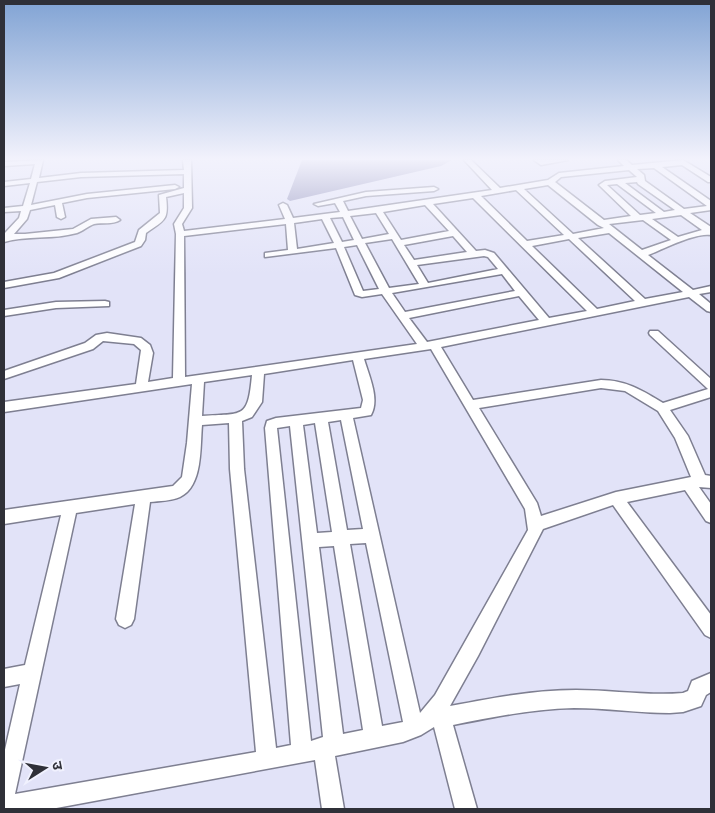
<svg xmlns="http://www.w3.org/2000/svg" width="715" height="813" viewBox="0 0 715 813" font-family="Montserrat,'Noto Sans Devanagari',sans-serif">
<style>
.water{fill:#8889b5}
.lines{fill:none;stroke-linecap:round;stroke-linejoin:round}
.minor-casing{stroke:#7e7f91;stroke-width:3}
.minor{fill:#fff;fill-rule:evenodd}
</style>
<rect width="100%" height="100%" fill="#e2e3f8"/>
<!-- water -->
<path class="water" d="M302,160h150l-11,6 -151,35 -3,-2z"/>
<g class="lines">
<!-- minor casing -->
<g class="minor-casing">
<path id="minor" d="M43,160l-4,18 42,-5 103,-3 -1,-10h8l1,48 -10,16 2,7 101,-12 -6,-14 4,-2 4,2 6,13 47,-6 -5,-9 -17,3 -4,-2 52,-12 68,-5 4,2 -4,2 -68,5 -23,5 5,10 144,-21 -28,-30h7l29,28 48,-8 11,-7 65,-7 -6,-6h8l6,5 51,-5 28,17v5h-3l-26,-17 -20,2 49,34v9l-21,3 21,14v8c-15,-3 -48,14 -63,20l45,35 18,-4v6l-12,2 12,10v8l-4,-1 -18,-14 -248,50 32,53 128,-20c25,0 42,11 62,23l45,-14 -58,-54 -1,-2 1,-2h8l53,48v18l-41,13 18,26 17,39 6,1v12l-12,-1 12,17v19l-5,-2 -21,-31 -58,12 84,113v23l-6,-3 -92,-130 -70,24 -65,127 -28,50c42,-8 84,-16 126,-16 36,0 71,6 107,3l5,-2 4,-10 19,-8v19l-5,3 -5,11 -18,6 -13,1c-32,0 -64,-5 -96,-5 -41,1 -81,9 -121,17l24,84h-22l-21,-82 -13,8 -18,7 -68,14 9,53h-22l-7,-49 -264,49h-47v-55l16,-70 -16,3v-18l21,-4 36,-150 -57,9v-14l169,-24 9,-9 5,-34 5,-59 -188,28v-10l132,-18 5,-34 -7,-6 -31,-3 -10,8 -89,30v-8l81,-28 11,-8 11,-2 34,5 9,7 3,8 -5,29 25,-4 3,-144 -2,-10 10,-16v-15l-18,4c3,24 -2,23 -20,36l-1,7 -4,6 -82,32 -55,10v-6l50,-9 81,-31 4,-12 21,-17 -1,-18 25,-7v-14l-103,3 -44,5 -6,23 56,-11 88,-9 4,2 -4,2 -88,9 -25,5 3,14 -4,2 -4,-2 -2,-12 -25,5 -3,9 -13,15h11l48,-5 18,-10 25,-2 4,3c-7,5 -18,2 -26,4 -6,2 -11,7 -17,9 -24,7 -51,2 -73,9v-8l15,-16 2,-7 -17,1v-4l19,-2 7,-23 -26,3v-4l27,-3 4,-15 -31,2v-4zM654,168l53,38 -23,3 -39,-28 -1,-6 -7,-6zM629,170l8,7 -32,4 -6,4 32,31 -27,4 -49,-38 6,-5zM637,182l1,2 37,26 -11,2 -39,-29zM617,184l39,29 -16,2 -33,-30zM548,185l50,40 6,3 -31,6 -49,-45zM516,190l48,45 -37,6 -46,-45zM473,198l114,113 -38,7 -55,-65 -9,-3 -9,1 -43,-47zM425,205l24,26 -48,9 -18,-28zM376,213l13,21 -27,5 -12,-23zM681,215l21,15 -24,7 -26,-18zM343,217l11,23 -12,2 -12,-24zM322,219l12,24 -37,6 -3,-26zM643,220l28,20 -29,10 -33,-26zM286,224l2,26 -23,3v4l71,-9 19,47 7,2 20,-3 35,50 -232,33 -1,-141zM609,233l74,59 -38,7 -67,-61zM453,236l14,16 -53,8 -10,-15zM392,239l27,45 -30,4 -24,-45zM569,239l66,62 -38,8 -65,-63zM357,245l22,44 -16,2 -19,-44zM484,256l4,1 10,12 -70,14 -11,-18zM502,274l13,17 -110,21 -13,-19zM519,296l20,24 -112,22 -18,-24zM431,349l94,160 3,21 -93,165 -15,18 -67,-295 18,-3c9,-16 -2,-39 -7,-56zM353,360l10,40 -2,8 -85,10 -9,3 -2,7 26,317 -15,3 -32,-279 -2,-48 10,-4 10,-15 2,-28zM252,375c-4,45 -9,38 -50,41l2,-34zM601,388l24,3 33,20 17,27 16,39 -75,15 -75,24 -4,-13 -58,-95zM341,420l22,109 -16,1 -19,-108zM229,423l1,46 26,283 -241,42 61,-281 59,-9 -19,115 3,6 6,3 6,-3 3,-6 16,-117c9,-1 22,-1 30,-5 23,-11 20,-50 22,-72zM315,423l17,109 -15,1 -14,-108zM290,426l33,311 -12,4 -34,-313zM366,543l37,179 -21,4 -32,-182zM334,546l29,184 -20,4 -24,-187z
M534,160h34l-27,5z
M105,301l4,1v4l-53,2 -52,8v-6l52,-8z"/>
</g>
<!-- minor -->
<use href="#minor" class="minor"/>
</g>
<!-- sky -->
<linearGradient id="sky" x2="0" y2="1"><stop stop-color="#81a3d4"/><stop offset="0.58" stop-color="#f2f2fc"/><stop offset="1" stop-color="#f2f2fc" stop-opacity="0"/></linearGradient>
<rect width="715" height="274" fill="url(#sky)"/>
<!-- border -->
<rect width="715" height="813" fill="none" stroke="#2f3038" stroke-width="10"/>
<!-- north arrow -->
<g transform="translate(45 768) rotate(79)" stroke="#f0f1fe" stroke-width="4" paint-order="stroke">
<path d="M0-4L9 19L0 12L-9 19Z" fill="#2f3038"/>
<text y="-8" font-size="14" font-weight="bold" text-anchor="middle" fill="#2f3038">उ</text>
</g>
</svg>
